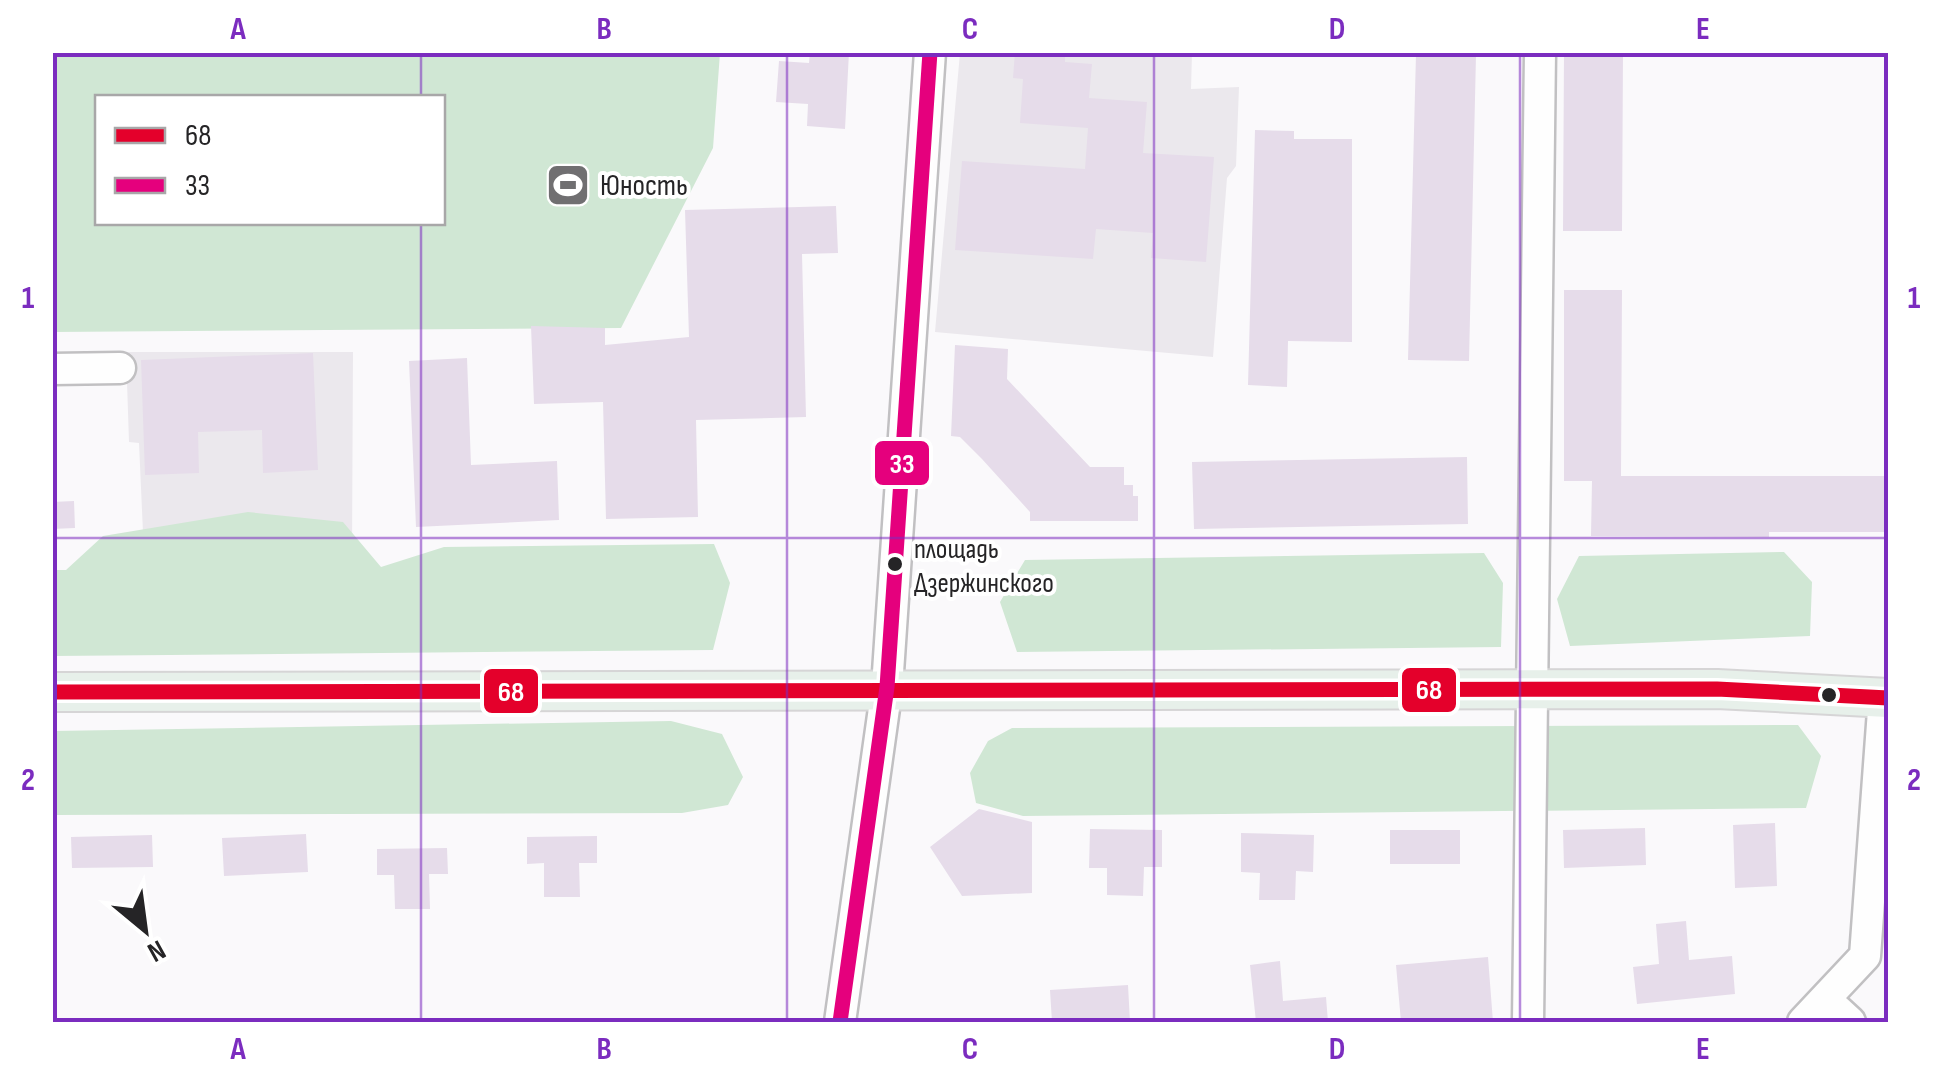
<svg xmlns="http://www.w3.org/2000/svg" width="1941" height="1075" viewBox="0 0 1941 1075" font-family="'Sofia Sans Condensed',sans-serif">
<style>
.built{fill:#ebe8ed}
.green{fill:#d0e7d4;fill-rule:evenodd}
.building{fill:#e6dcea}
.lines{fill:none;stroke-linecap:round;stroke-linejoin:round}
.minor-casing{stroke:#c1c0c2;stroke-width:35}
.major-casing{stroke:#d6d5d6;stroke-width:42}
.minor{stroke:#fefefe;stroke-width:30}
.major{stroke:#e7f0ea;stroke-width:38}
.bus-1-casing{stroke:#fff;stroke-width:22}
.bus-2-casing{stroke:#fff;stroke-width:22}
.bus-1{stroke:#e4002b;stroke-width:15}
.bus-2{stroke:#e5007d;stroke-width:15}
.grid{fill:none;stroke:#7b2cbf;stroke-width:2.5;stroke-opacity:0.55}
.bus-dot{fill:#252426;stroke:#fff;stroke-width:4}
.labels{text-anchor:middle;stroke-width:8;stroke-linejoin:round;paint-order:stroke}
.bus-label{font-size:28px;fill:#252426;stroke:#fff;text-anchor:start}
.poi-label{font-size:30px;fill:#252426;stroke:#fff;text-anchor:start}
.line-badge{stroke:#fff;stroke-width:4}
.badge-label{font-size:28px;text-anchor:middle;font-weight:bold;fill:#fff}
.neatline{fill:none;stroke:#7b2cbf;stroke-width:4}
.grid-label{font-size:32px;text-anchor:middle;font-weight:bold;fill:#7b2cbf}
</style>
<rect width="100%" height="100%" fill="#faf9fb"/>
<!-- built -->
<path class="built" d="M960,53h232l-1,36 48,-2 -3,79 -9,12 -14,179 -278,-25z
M126,352h227l-1,201 -208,2 -5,-112 -10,-1z"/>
<!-- green -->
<path class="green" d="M52,53h668l-7,95 -92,180 -568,4zM98,98h344v124h-344z
M248,512l95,10 38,45 63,-20 270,-3 16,39 -17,67 -660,6v-86h13l37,-34z
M1784,552l28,30 -2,54 -240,10 -13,-47 22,-43z
M1484,553l19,30 -2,64 -484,5 -17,-50 25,-42z
M671,721l51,13 21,43 -15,28 -46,8 -629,2v-84z
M1798,725l23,31 -15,52 -783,8 -47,-13 -6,-30 18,-32 24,-13z"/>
<!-- building -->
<path class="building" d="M810,52h39l-4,77 -38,-3 1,-22 -32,-2 3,-41 30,2z
M1015,52h50v10l27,2 -3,34 58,4 -4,51 71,4 -8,105 -55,-4 2,-25 -57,-4 -3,30 -138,-9 7,-89 123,8 3,-41 -68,-5 3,-44 -10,-1z
M1564,52h59l-1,179h-59z
M1416,54l60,1 -7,306 -61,-1z
M1255,130l39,1v8h58v203l-64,-1 -1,46 -39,-2z
M836,206l2,47 -36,1 4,163 -110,3 2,97 -92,2 -3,-117 -69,2 -3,-78 74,2v17l84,-8 -4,-127z
M1564,290h58l-1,186h267v56h-119v5l-178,-1 1,-55h-28z
M955,345l53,4 -1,30 83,88h34v18h9v11h5v25h-108v-9l-48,-53 -22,-22 -9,-1z
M313,353l5,117 -55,3 -1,-43 -64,2 1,41 -54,2 -4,-115z
M467,358l4,107 86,-4 2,59 -143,7 -7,-166z
M1467,457l1,67 -274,5 -2,-67z
M74,501l1,27 -23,1v-27z
M979,809l53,13v71l-70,3 -32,-49z
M1775,823l2,63 -42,2 -2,-63z
M1645,828l1,37 -82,3 -1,-38z
M1090,829l72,1v37h-18l-1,29 -36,-1v-27h-18z
M1390,830h70v34h-70z
M1241,833l73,2 -1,37 -17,-1 -1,29h-36l1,-27 -19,-1z
M306,834l2,38 -84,4 -2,-38z
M152,835l1,32 -81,1 -1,-31z
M597,836v27h-18l1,34h-36v-34l-17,1v-27z
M447,848l1,26h-19l1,35h-35l-1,-34h-17v-26z
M1686,921l3,39 43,-4 3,38 -98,10 -4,-37 26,-3 -3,-40z
M1488,957l5,65h-92l-5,-57z
M1280,961l3,40 43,-4 2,25h-72l-6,-57z
M1128,985l2,37h-78l-2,-32z"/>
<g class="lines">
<!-- minor casing -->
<g class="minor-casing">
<path id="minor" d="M52,369l68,-1
M1825,999l25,23
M840,1022l47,-335 43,-635
M1528,1022l12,-970
M1803,1022l62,-66 19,-259"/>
</g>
<!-- major casing -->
<g class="major-casing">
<path id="major" d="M52,692l1665,-3 171,9"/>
</g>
<!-- minor -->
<use href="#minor" class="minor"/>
<!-- major -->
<use href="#major" class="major"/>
<!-- bus-1 casing -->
<g class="bus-1-casing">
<path id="bus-1" d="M52,692l1665,-3 171,9"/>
</g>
<!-- bus-2 casing -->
<g class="bus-2-casing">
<path id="bus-2" d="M840,1022l47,-335 43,-635"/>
</g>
<!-- bus-1 -->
<use href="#bus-1" class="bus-1"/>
<!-- bus-2 -->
<use href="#bus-2" class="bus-2"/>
</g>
<!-- grid -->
<path class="grid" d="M421,52v46M787,52v970M1154,52v970M1520,52v970M421,222v800M52,538h1836"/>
<!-- icons -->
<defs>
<g id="stadium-square" transform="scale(2.25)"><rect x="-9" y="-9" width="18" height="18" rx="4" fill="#706f71" stroke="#fff"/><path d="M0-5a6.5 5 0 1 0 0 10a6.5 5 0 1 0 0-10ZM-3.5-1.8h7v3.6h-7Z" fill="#fff"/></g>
</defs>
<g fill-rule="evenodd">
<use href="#stadium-square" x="568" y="185"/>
</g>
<!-- markers -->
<g class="bus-dot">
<circle cx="895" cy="564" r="9"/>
<circle cx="1829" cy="695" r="9"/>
</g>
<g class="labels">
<!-- bus labels -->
<g class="bus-label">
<text x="914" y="558">площадь<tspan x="914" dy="34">Дзержинского</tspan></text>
</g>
<!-- poi labels -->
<g class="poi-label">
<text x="600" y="195">Юность</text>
</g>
</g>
<g class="line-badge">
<rect x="873" y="439" width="58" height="48" rx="10" fill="#e5007d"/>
<rect x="1400" y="666" width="58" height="48" rx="10" fill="#e4002b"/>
<rect x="482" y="667" width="58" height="48" rx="10" fill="#e4002b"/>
</g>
<g class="badge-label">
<text x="902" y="473">33</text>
<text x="1429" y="699">68</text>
<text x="511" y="701">68</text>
</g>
<!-- border -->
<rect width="1941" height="1075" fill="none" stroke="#ffffff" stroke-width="110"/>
<!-- legend -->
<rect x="95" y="95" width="350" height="130" fill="#ffffff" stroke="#a8a7a8" stroke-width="2.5"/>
<rect x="115" y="128" width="50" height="15" fill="#e4002b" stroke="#a8a7a8" stroke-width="2.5"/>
<text x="185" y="145" font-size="30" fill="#252426">68</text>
<rect x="115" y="178" width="50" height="15" fill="#e5007d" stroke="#a8a7a8" stroke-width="2.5"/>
<text x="185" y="195" font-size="30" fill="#252426">33</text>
<!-- north arrow -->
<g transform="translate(145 930) rotate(151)" stroke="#ffffff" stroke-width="8" paint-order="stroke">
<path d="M0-8L18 38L0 25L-18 38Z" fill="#252426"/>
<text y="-15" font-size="28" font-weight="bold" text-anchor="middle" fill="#252426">N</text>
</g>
<rect x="55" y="55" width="1831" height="965" class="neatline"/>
<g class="grid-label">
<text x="238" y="39">A</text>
<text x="604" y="39">B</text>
<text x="970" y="39">C</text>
<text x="1337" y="39">D</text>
<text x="1703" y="39">E</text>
<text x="28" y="308">1</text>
<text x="1914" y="308">1</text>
<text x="28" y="790">2</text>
<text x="1914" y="790">2</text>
<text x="238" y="1059">A</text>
<text x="604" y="1059">B</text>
<text x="970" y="1059">C</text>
<text x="1337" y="1059">D</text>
<text x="1703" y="1059">E</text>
</g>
</svg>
